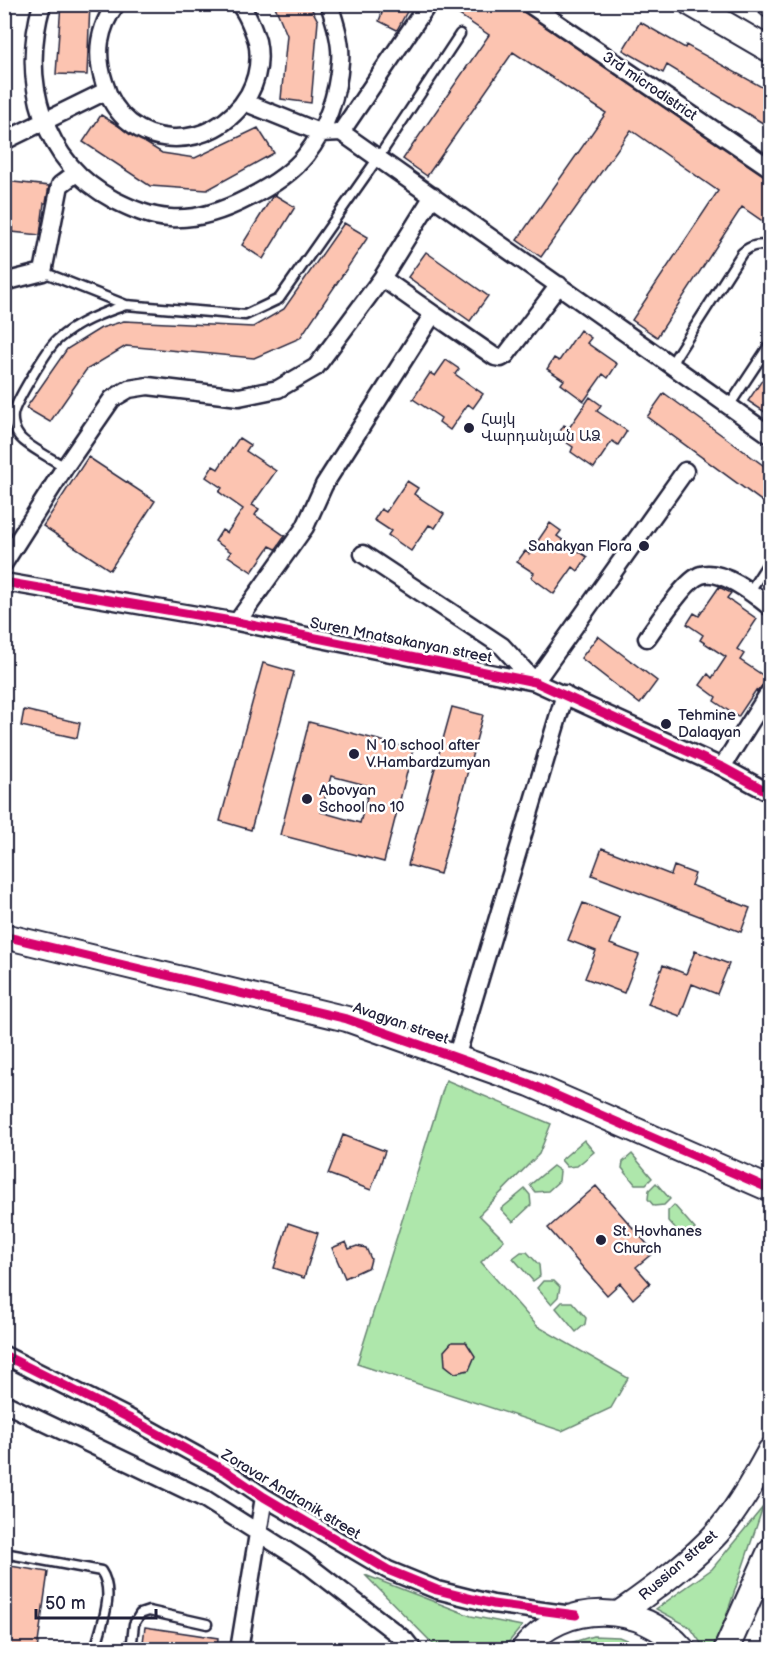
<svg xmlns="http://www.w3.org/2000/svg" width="775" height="1654" viewBox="0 0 775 1654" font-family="'Balsamiq Sans','Noto Sans Armenian',sans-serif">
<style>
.green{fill:#aee7ab;stroke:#688473;stroke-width:1.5}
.building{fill:#fcc4b1;stroke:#22223b;stroke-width:1.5;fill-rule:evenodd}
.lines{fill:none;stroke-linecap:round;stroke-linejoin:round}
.lane-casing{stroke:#22223b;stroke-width:13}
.street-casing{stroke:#22223b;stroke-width:21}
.secondary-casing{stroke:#22223b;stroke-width:28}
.lane{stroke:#fff;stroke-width:8}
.street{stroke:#fff;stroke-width:16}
.secondary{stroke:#fff;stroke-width:24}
.cycleway-casing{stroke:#fff;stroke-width:13}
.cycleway{stroke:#d6006c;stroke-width:9}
.poi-dot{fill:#22223b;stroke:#fff;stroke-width:2}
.labels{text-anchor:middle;stroke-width:5;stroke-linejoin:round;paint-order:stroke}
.street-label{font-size:15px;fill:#22223b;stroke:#fff}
.poi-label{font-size:15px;fill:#22223b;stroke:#fff;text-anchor:start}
</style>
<rect width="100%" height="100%" fill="#fff"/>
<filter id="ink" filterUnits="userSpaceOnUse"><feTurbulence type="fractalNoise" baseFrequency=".0167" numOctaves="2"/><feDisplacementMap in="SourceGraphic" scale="12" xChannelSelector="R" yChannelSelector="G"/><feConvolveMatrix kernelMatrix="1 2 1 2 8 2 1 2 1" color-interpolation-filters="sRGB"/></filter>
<g filter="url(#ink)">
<!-- green -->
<path class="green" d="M446,1080l105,44 -12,30 -60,61 25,25 -23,22 56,64 91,52 -17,30 -49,23 -205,-67z
M584,1140l10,12 -17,14 -10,1 -6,-7z
M632,1154l20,24 -6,6h-11l-13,-16 1,-6z
M553,1166l7,5 -1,10 -11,10 -13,1 -5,-7z
M656,1183l14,16 -6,6 -10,1 -6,-7 1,-9z
M525,1189l5,6 1,10 -18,17 -12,-13z
M674,1205l21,24 -9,6 -6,-1 -12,-13v-10z
M521,1252h6l12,13 1,11 -7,5 -20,-23z
M543,1281h11l6,6 -2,10 -7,7 -14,-16z
M562,1302h10l14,16 -1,6 -9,8 -20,-24z
M763,1507l-48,142h-10l-15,-22 -34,-18 56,-40z
M365,1575l106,41 51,10 -19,23h-65z
M593,1636l26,1 29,12h-88l7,-5z"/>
<!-- building -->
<path class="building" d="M61,4h29l-3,71 -31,-1z
M274,4h35l9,17 -7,82 -30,-4 6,-64z
M367,4h44l-14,26 -18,-9 3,-8z
M443,4h69l9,6 250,170v47l-29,-20 -85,130 -25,-17 86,-129 -87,-61 -90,127 -24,-17 89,-127 -93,-61 -86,124 -24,-17 86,-124z
M640,22l45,26 1,-3 85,47v36l-104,-63 -4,8 -40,-23z
M101,115l61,38 33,5 63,-30 16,25 -67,37 -57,-4 -67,-44z
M4,181l45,5 -3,17h-2l-4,32 -28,-3 1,-6h-9z
M275,195l20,12 -32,52 -21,-14 30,-48z
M344,223l24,14 -68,101 -46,20 -128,-12 -40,24 -36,52 -24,-14 41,-59 34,-21 23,-7 129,6 31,-18z
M426,252l62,44 -18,25 -62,-44z
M580,330l11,8 -4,5 30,21 -9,14 -5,-4 -19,27 -23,-17 3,-4 -17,-11 7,-11 5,3z
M446,360l13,9 -4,5 28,20 -10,14 -5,-4 -18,26 -11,-8 2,-4 -28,-19 17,-26 5,3z
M771,367v49l-23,-15z
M664,393l107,78v37l-124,-91z
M590,397l11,8 -4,6 30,20 -9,14 -6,-4 -18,27 -23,-16 2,-5 -16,-11 7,-11 5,3z
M239,438l11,7 -4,6 30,20 -24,34 7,4 -4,6 30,21 -9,13 -6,-3 -18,26 -24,-16 3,-4 -16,-11 7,-11 5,3 16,-24 -24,-17 3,-4 -16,-11 7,-11 5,3z
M88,457l67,44 -45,69 -67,-44z
M407,481l11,7 -4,6 30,20 -9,14 -6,-3 -18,26 -23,-16 3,-4 -17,-11 7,-11 5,3z
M550,523l11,8 -4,5 30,21 -9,14 -5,-4 -19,27 -23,-17 3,-4 -17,-11 8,-11 4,3z
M719,587l12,6 -4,5 30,21 -20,30 7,5 -4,6 30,20 -5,2 -8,10 -1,-2 -18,27 -24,-16 2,-4 -16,-12 8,-11 4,4 14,-21 -26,-17 3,-5 -16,-11 7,-11 5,3z
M598,636l59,45 -17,23 -59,-46z
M263,663l31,9 -43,158 -31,-9z
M452,707l31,8 -43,159 -32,-9z
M24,710l56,13 -3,15 -56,-12z
M309,722l104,27 -29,113 -104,-27zM331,776l39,10 -10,37 -39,-11z
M602,848l69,27 3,-9 21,8 -4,11 59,23 -9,24 -149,-57z
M583,903l37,15 -10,26 29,11 -15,38 -39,-15 11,-27 -28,-11z
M695,951l34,13 -12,30 -25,-10 -12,32 -32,-12 15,-39 23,9z
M343,1135l42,16 -14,39 -43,-16z
M596,1186l58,66 -18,15 14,16 -17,16 -13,-16 -13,12 -59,-67z
M288,1223l30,10 -14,45 -30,-10z
M346,1242l3,7 8,-3 9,2 5,11 -2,8 -24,11 -13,-30z
M452,1342h14l9,14 -6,14 -14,3 -10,-8 -1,-14z
M4,1565l44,7 -11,78h-33z
M145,1627l73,11 -1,12h-75z"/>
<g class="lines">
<!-- lane casing -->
<g class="lane-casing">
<path id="lane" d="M43,272l83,33 119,10 34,-16 99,-141 82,-124
M671,364l71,-111c9,-8 16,-9 28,-7
M729,406l41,-62
M65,467c-11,-7 -40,-22 -46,-31 -4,-5 -7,-14 -6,-21 1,-11 35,-67 44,-75 19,-17 45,-27 69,-35
M750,591l20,-31
M4,1553l97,18c15,22 0,55 -6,79
M131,1650l3,-26 6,-10 9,-3 58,13"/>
</g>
<!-- street casing -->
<g class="street-casing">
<path id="street" d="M42,4c-22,76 0,158 72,196 18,9 36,17 56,18 27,2 55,-8 78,-20 22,-11 43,-24 58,-43 20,-25 32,-62 34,-93 2,-18 -5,-40 -11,-58
M116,4c-18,25 -21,50 -12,78 20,72 110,73 145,12 9,-17 12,-34 8,-53 -4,-12 -9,-27 -18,-37
M529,4l241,164
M244,102l77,31 20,-1 429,303
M341,132l87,-128
M4,141l102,-50
M4,282l39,-10 17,-87 16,-12
M433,314l62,43 6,1 5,-3 53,-70
M363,554l139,92 33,36 150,-211
M4,563l61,-96 47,-68 17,-10 19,-3 91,11 39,-8 38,-22 66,-89 51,-82
M4,582l233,40 298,60 187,85 48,26
M237,622l68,-95 19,-42 109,-171 -51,-36
M647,638c10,-14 39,-59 54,-63 20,-7 54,20 69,32
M722,767l48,-76
M456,1058l109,-364
M4,1355l125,63 98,54 37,25 124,73 49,20 56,14 79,11
M4,1403l201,96 98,62 102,79 8,10
M239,1650l25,-153"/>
</g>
<!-- secondary casing -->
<g class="secondary-casing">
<path id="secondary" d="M691,4l79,46
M770,4v1
M4,936l343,83 183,65 240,105
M620,1613c33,-24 69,-49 97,-80 20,-22 39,-56 53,-82
M523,1650c40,-51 120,-48 160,0
M726,1650l44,-99"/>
</g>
<!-- lane -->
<use href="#lane" class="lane"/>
<!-- street -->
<use href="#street" class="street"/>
<!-- secondary -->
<use href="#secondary" class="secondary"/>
<!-- cycleway casing -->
<g class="cycleway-casing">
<path id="cycleway" d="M4,582l233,40 298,60 187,85 48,26
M4,936l343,83 183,65 240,105
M4,1355l125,63 98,54 37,25 124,73 49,20 56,14 83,11"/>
</g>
<!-- cycleway -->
<use href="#cycleway" class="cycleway"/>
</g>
</g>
<!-- markers -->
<g class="poi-dot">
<circle cx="469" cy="428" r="6"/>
<circle cx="644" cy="546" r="6"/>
<circle cx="666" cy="724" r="6"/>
<circle cx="354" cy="754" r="6"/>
<circle cx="307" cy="799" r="6"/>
<circle cx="601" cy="1240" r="6"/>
</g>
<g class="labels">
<!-- street labels -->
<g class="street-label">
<text transform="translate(650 86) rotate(34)" y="5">3rd microdistrict</text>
<text transform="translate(401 640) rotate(11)" y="5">Suren Mnatsakanyan street</text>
<text transform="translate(401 1023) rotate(19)" y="5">Avagyan street</text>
<text transform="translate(291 1494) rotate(31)" y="5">Zoravar Andranik street</text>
<text transform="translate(678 1565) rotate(-41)" y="5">Russian street</text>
</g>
<!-- poi labels -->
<g class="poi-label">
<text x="481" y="424">Հայկ<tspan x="481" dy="17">Վարդանյան ԱՁ</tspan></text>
<text x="632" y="551" text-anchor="end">Sahakyan Flora</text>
<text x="678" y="720">Tehmine<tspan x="678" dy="17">Dalaqyan</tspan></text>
<text x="366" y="750">N 10 school after<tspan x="366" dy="17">V.Hambardzumyan</tspan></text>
<text x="319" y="795">Abovyan<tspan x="319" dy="17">School no 10</tspan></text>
<text x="613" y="1236">St. Hovhanes<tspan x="613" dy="17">Church</tspan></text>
</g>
</g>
<!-- margin -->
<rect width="775" height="1654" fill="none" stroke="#fff" stroke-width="24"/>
<rect x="12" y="12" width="751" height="1630" fill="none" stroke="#22223b" stroke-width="2" filter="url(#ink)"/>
<!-- scale -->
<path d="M36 1609v9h120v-9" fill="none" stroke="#22223b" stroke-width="3"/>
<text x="45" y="1609" font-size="18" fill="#22223b" stroke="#ffffff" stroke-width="4.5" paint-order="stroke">50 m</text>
</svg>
